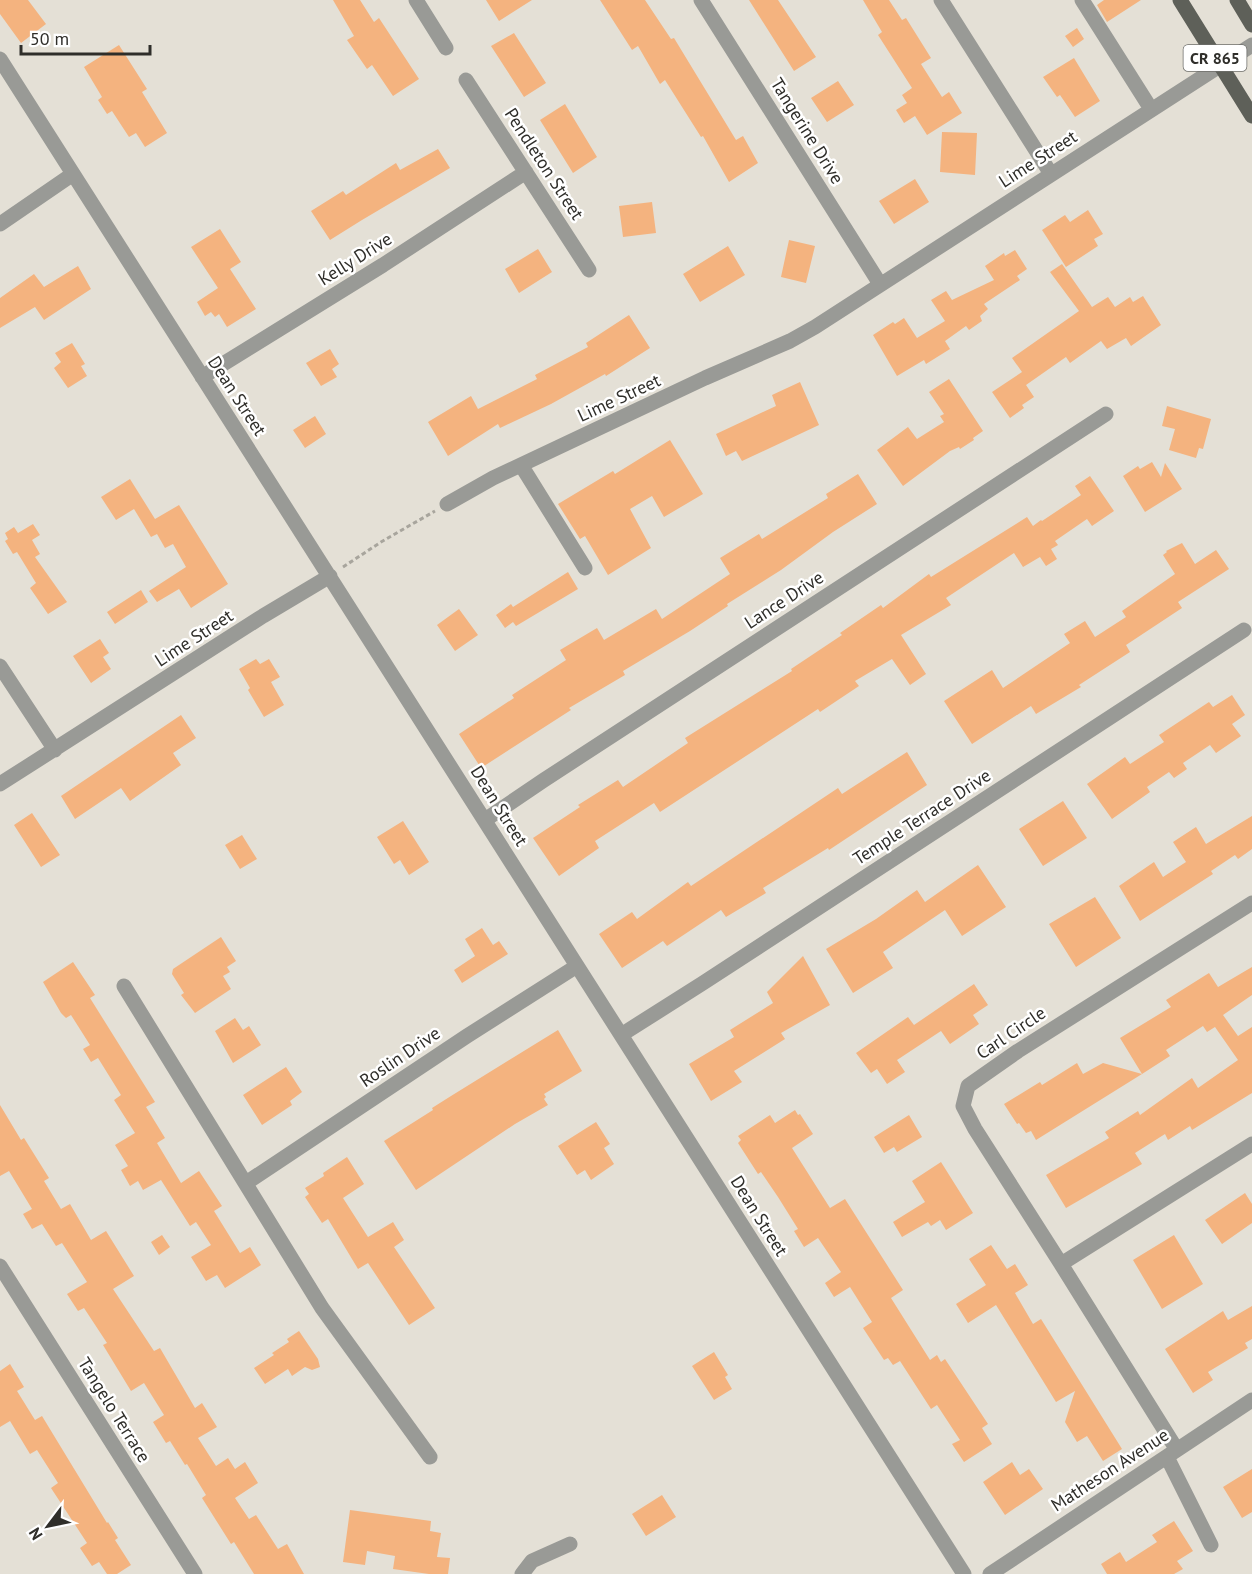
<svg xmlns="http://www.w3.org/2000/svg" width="1252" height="1574" viewBox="0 0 1252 1574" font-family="'PT Sans',sans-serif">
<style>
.building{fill:#f4b37f}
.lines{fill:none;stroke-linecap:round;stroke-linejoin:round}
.path{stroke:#a8a59d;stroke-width:3;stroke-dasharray:4.5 3;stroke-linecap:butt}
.minor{stroke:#999a96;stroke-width:15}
.major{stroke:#5e6059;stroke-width:15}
.labels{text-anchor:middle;stroke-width:5;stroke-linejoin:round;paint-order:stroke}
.shield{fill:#fff;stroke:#6d6d6a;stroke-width:1.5}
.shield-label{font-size:16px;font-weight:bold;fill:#2f2e2a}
.street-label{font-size:18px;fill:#2f2e2a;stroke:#fff}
</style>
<rect width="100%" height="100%" fill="#e4e0d6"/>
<!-- building -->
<path class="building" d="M0,0h28l18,24 -25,19 -21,-29z
M333,0h27l14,22 5,-4 40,61 -26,17 -21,-31 -5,4 -20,-29 7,-4z
M486,0h46l-33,21z
M600,0h45l26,39 3,-1 62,102 7,-4 15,27 -29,19 -26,-46 -2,1 -36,-57 -5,4 -22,-38 -6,4z
M749,0h29l38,57 -22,14z
M863,0h26l13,20 4,-2 25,40 -10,6 21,33 7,-5 13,21 -35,22 -12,-19 -11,7 -8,-13 11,-7 -5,-8 10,-7 -34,-53 4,-3z
M1104,0h37l-34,22 -10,-17z
M1077,28l7,11 -11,8 -8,-11z
M514,33l32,50 -22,14 -33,-51z
M119,45l28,44 -5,3 25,41 -22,14 -9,-14 -7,4 -17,-26 -5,3 -9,-14 4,-3 -18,-30z
M1074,58l26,43 -25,16 -15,-22 -3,2 -14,-20z
M838,81l16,24 -27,17 -16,-24z
M565,104l32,53 -24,16 -33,-53z
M942,132l35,1 -2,42 -35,-3z
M438,149l12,19 -88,52 -32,20 -19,-29 32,-20 3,4 50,-32 4,7z
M915,179l14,23 -35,22 -15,-23z
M652,202l4,31 -33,4 -4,-31z
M1088,210l15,24 -9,5 4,7 -32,21 -24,-37 23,-15 5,7z
M220,229l21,33 -11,7 26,40 -29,18 -8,-13 -4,3 -4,-5 -6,4 -8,-14 21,-14 -27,-41z
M789,240l26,6 -9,37 -25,-6z
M728,246l17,29 -45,27 -17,-28z
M538,249l14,23 -33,21 -14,-24z
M1015,250l12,19 -10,7 3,4 -36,24 4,5 -8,7 2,5 -13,9 -3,-4 -21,15 5,8 -24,15 -2,-4 -27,16 -24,-41 20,-13 2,2 9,-6 13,20 28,-17 -14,-21 15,-9 6,9 42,-20 -9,-14 19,-13 1,3z
M1062,264l30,43 16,-10 7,10 15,-10 3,5 10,-6 18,29 -30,21 -5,-8 -19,11 -6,-8 -31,22 -4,-6 -40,28 8,12 -12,8 2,3 -14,10 -18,-26 30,-20 -10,-14 67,-47 -29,-39z
M78,266l13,23 -47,31 -9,-13 -35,21v-30l34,-24 10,13z
M629,315l21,33 -44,28 -1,-2 -54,30 -51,24 -2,-4 -50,32 -20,-34 43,-26 7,13 59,-30 -2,-4 53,-28 -2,-4z
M72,343l13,21 -4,2 6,10 -19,12 -14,-20 7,-6 -6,-9z
M330,349l9,15 -7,5 5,8 -16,9 -15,-23z
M949,379l34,52 -10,7 1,2 -14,9 -1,-2 -9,4 -47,35 -26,-36 31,-23 9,12 27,-17 -4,-6 4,-2 -15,-22z
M800,382l19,43 -77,36 -6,-10 -10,5 -10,-22 60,-28 -4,-11z
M1167,406l44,13 -8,30 -4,-1 -3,10 -27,-8 6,-21 -13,-3z
M315,416l11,18 -21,14 -12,-18z
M670,440l33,54 -39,23 -12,-21 -22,13 21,39 -43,27 -23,-39 -5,3 -22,-35 55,-33 2,3z
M1152,462l9,15 4,-14 17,26 -37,23 -22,-36 15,-10 2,3z
M858,474l19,30 -44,28 -52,38 -54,34 1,2 -38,25 -67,40 2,4 -56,33 2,2 -90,58 -22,-34 55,-36 -2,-3 54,-35 -6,-10 37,-22 7,12 52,-31 6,10 68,-45 -10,-16 39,-24 3,5 66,-41 -2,-4z
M1090,476l24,35 -22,15 -5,-7 -32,22 3,4 -7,4 6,10 -11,7 -6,-9 -17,10 -9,-14 -68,45 5,7 -50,30 25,39 -16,11 -18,-26 -37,22 4,5 -39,26 -2,-3 -158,103 -6,-9 -59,38 4,7 -40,28 -26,-38 47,-31 -2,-2 40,-25 5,7 65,-44 -3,-5 107,-67 -1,-2 51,-34 -2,-2 41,-28 2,3 46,-34 2,3 96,-60 6,9 8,-6 1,1 39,-26 -6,-9z
M130,479l25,40 24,-14 49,79 -37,24 -12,-19 -22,13 -8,-11 37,-24 -13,-23 -8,4 -8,-14 -6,3 -17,-28 -18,11 -15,-23z
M33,524l7,11 -8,5 8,14 -5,3 32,45 -19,12 -18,-26 6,-5 -19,-31 -4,2 -8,-13 3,-2 -3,-6 9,-6 4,6z
M1182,543l13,21 21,-14 13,19 -51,33 4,6 -56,37 4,7 -51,33 2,2 -45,27 -5,-8 -59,38 -28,-43 48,-31 11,18 67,-45 -6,-9 21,-13 10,16 31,-20 -4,-6 53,-37 -12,-19 4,-3 -1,-1z
M568,572l10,17 -62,37 -3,-4 -8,6 -9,-13 15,-11 2,3z
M141,590l7,12 -33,22 -8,-12z
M459,609l19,26 -23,16 -18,-26z
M100,639l9,14 -6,4 8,12 -20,14 -18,-27z
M256,659l4,5 9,-5 11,18 -9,5 13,23 -20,12 -16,-27 2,-2 -11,-19z
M1232,695l13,20 -13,9 9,12 -25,17 -6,-8 -27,18 4,6 -13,9 -5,-6 -22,15 3,5 -38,27 -25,-35 38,-27 5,7 34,-22 -5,-7 50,-33 4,5z
M181,715l15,23 -23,15 8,12 -51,36 -9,-13 -46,31 -14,-23z
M907,752l20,33 -98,65 -1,-2 -65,40 3,5 -40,24 -5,-7 -54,36 -4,-5 -41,27 -23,-34 33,-22 5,7 51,-37 3,4 147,-98 4,6z
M1063,801l24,37 -44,28 -24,-37z
M32,813l28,42 -19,12 -27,-42z
M1252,816v33l-14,10 -3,-4 -24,16 2,3 -73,47 -21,-35 35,-24 9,15 23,-15 -13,-20 23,-15 10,17z
M403,821l26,41 -20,13 -9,-15 -6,4 -17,-27z
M242,835l15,24 -17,10 -15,-24z
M978,865l28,42 -44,29 -17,-26 -62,42 10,16 -40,25 -27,-44 50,-30 41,-29 8,12z
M1095,897l26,41 -45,29 -27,-43z
M482,928l11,17 6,-4 9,13 -46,29 -8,-13 21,-14 -10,-17z
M221,937l15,24 -9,6 3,5 -7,4 8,13 -36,24 -14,-18 3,-2 -12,-19 1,-5z
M803,956l27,49 -49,28 4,6 -51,32 8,11 -31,19 -22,-37 45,-27 -4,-7 43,-27 -6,-11z
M73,962l22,33 -5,3 65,104 -9,5 19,31 -8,5 24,40 18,-12 23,35 -8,5 26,42 10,-6 11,18 -36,23 -8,-13 -11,6 -15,-24 20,-12 -15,-23 -6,4 -29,-46 -18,10 -5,-9 -8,5 -9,-16 7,-4 -13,-21 20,-12 -21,-33 7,-5 -23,-37 -7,4 -8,-13 7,-4 -19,-30 -5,3 -5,-5 -18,-31z
M1252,967v28l-29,20 15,21 14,-9v66l-60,37 -2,-4 -22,14 -3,-6 -30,19 7,11 -76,44 -20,-33 63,-37 -4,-6 33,-21 2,4 52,-37 6,10 40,-28 -23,-33 -8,5 -4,-6 -37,24 4,6 -28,18 -22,-36 51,-31 -5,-7 43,-27 9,14z
M974,984l14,21 -15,10 6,9 -29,20 -9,-13 -44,29 8,12 -18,12 -10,-15 -6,4 -15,-20 52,-36 6,8z
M235,1018l8,12 6,-4 12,19 -28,18 -18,-32z
M558,1030l24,41 -38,23 2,3 -2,2 4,6 -33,19 -99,66 -32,-49 49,-31 -1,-2 19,-12z
M1077,1063l6,11 20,-11 39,11 -106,66 -5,-9 -5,2 -7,-10 -2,1 -13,-20 36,-22 2,3z
M286,1067l16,25 -12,9 2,4 -30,20 -19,-30z
M0,1105l21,35 3,-2 25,40 -5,3 17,28 9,-5 21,36 15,-9 28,45 -21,13 41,62 6,-3 35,60 7,-5 15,24 -19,11 18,28 12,-8 7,11 10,-7 13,21 -23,15 14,21 7,-4 22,34 9,-5 17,30h-50l-20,-32 -3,2 -29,-46 4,-3 -19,-31 -2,1 -15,-24 -4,2 -13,-21 11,-7 -20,-32 -13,8 -28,-46 4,-2 -23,-35 -6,3 -11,-17 20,-12 -25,-39 -6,3 -14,-22 -10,5 -9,-15 9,-5 -23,-38 -9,5z
M795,1110l3,5 2,-1 13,20 -21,14 38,60 15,-9 58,91 -12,8 39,62 7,-5 4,7 4,-3 43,65 -6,4 10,16 -28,18 -12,-18 8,-4 -23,-35 -6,4 -31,-48 -7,4 -5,-7 -4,2 -21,-32 9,-6 -22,-35 -16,10 -9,-14 16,-11 -23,-34 -14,9 -10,-16 4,-2 -20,-32 -17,-25 -3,2 -20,-31 3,-3 -3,-4 32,-21 5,8z
M909,1115l13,22 -25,15 -3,-5 -10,6 -10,-16z
M596,1122l14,22 -6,4 10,16 -23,16 -6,-10 -8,5 -19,-29z
M347,1157l17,27 -21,14 25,39 25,-15 11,18 -10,7 41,61 -26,17 -41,-62 -10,6 -30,-50 -6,4 -17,-26 4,-3 -4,-6 19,-12 -1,-3z
M941,1162l32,51 -27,17 -6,-10 -9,6 -3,-4 -26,15 -9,-15 32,-20 -13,-21z
M1245,1193l7,11v19l-30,21 -17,-24z
M162,1235l8,12 -11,8 -8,-13z
M1174,1235l29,49 -41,25 -29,-49z
M991,1245l16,24 8,-5 13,21 -13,8 18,31 8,-5 81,130 -19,12 -16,-25 -10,6 -12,-20 10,-31 -19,11 -60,-97 -28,18 -12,-19 30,-19 -17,-26z
M1252,1306v33l-7,4 3,5 -40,24 5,8 -20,13 -28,-44 58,-38 5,9z
M299,1331l19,28 2,8 -8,3 -7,-3 -13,9 -4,-7 -23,15 -11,-16 20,-13 -2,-2 17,-11 -2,-3z
M714,1352l14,23 -3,2 7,12 -18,11 -22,-34z
M10,1364l14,23 -7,4 18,29 7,-4 65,107 1,-1 10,16 -3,2 16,25 -14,9h-10l-8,-12 -7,4 -12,-18 7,-5 -36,-55 7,-5 -21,-33 -7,4 -20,-33 -10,6v-56z
M1012,1462l8,13 9,-6 14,20 -38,26 -22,-33z
M1252,1469v43l-10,6 -19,-31z
M662,1495l14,22 -30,19 -14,-22z
M350,1510l81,11 -1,10 11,2 -4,24 13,1 -2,16h-19l-36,-5 2,-13 -28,-5 -2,14 -22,-3z
M1174,1521l19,30 -16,10 6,8 -9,5h-67l-6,-10 19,-12 6,10 31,-20 -5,-7z"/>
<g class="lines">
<!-- path -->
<path class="path" d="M343,567l38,-25 54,-31"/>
<!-- minor -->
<path class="minor" d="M416,0l30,48
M701,0l179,284
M941,0l110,174
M1082,0l69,109
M0,59l964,1515
M466,80l123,190
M0,224l73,-50
M202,377l181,-112 143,-93
M521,465l64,103
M447,504l46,-26 212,-100 85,-37 25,-14 437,-282
M0,666l55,84
M0,784l263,-168 67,-40
M485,820l59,-40 562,-366
M1252,903l-234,148 -50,35 -5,20 12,23 86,135 191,-120
M124,986l198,322 108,149
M621,1035l82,-52 541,-353
M246,1183l221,-147 110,-70
M1061,1264l116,186
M0,1266l195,308
M1167,1457l44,88
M522,1574l10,-13 38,-17
M990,1574l262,-174"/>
<!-- major -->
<path class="major" d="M1180,0l72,116
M1237,0l15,25"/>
</g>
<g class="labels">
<!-- shield labels -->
<rect class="shield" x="1183.5" y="45" width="63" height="26" rx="4.5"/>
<g class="shield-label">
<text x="1215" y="64">CR 865</text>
</g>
<!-- street labels -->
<g class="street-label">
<text transform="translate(807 131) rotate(58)" y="6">Tangerine Drive</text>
<text transform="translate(1038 159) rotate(-33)" y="6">Lime Street</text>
<text transform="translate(544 164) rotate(57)" y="6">Pendleton Street</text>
<text transform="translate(355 259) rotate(-32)" y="6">Kelly Drive</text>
<text transform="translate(237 396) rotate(57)" y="6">Dean Street</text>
<text transform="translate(619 398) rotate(-25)" y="6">Lime Street</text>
<text transform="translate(784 600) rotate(-33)" y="6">Lance Drive</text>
<text transform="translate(194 638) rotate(-33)" y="6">Lime Street</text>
<text transform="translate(499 806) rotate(58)" y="6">Dean Street</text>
<text transform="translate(922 817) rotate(-33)" y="6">Temple Terrace Drive</text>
<text transform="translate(1011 1033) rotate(-34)" y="6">Carl Circle</text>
<text transform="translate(400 1057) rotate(-34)" y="6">Roslin Drive</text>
<text transform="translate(759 1216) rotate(58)" y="6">Dean Street</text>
<text transform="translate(114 1410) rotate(58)" y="6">Tangelo Terrace</text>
<text transform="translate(1110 1470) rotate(-33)" y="6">Matheson Avenue</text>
</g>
</g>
<!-- north arrow -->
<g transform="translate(48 1526) rotate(238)" stroke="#ffffff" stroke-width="4.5" paint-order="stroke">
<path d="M0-4.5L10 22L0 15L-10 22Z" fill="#2f2e2a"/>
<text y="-9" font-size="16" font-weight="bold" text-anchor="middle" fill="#2f2e2a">N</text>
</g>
<!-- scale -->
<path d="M21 45v9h129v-9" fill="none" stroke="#2f2e2a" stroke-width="3"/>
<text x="30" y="45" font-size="18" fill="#2f2e2a" stroke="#ffffff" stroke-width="4.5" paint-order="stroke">50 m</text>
</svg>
